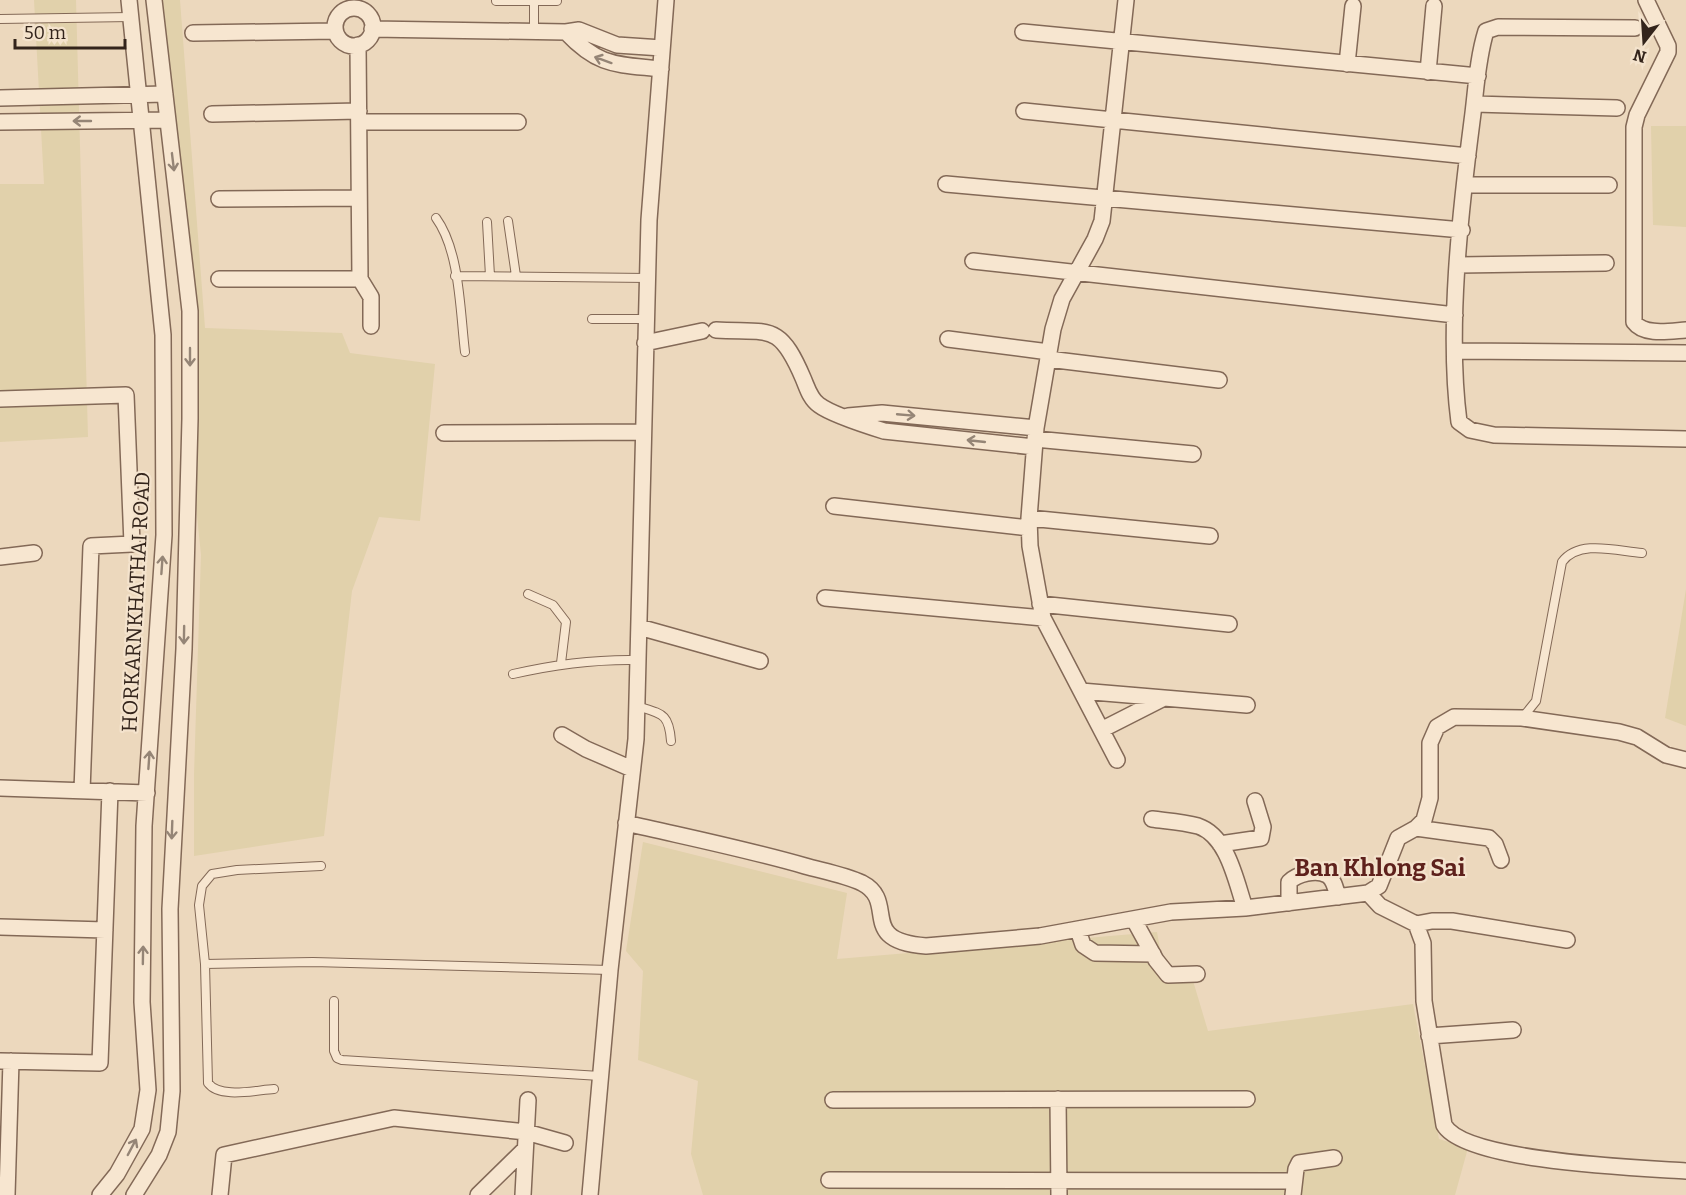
<svg xmlns="http://www.w3.org/2000/svg" width="1686" height="1195" viewBox="0 0 1686 1195" font-family="Bitter,serif">
<style>
.farmland{fill:#e1d1ab}
.lines{fill:none;stroke-linecap:round;stroke-linejoin:round}
.service-casing{stroke:#836957;stroke-width:10}
.minor-casing{stroke:#836957;stroke-width:18}
.service{stroke:#f7e6d0;stroke-width:8}
.minor{stroke:#f7e6d0;stroke-width:15}
.oneway{stroke:#958576}
.labels{text-anchor:middle;stroke-width:4.5;stroke-linejoin:round;paint-order:stroke}
.street-label{font-size:21px;fill:#33241b;stroke:#f4e3cd}
.quarter-label{font-size:24px;font-weight:bold;fill:#5e211c;stroke:#f4e3cd}
</style>
<rect width="100%" height="100%" fill="#ecd8bd"/>
<!-- farmland -->
<path class="farmland" d="M34,0h42l12,437 -88,5v-258h44z
M163,0h17l25,328 137,5 8,20 85,11 -15,157 -41,-4 -27,74 -28,245 -130,20v-82l7,-219 -6,-59 -4,-200z
M1651,126h35v101l-33,-2z
M1686,589v137l-21,-8z
M643,842l204,51 -10,66 320,-27 8,44 26,-2 17,57 205,-27 26,135 29,9 -13,47h-752l-12,-41 7,-73 -60,-21 5,-89 -17,-20z"/>
<g class="lines">
<!-- service casing -->
<g class="service-casing">
<path id="service" d="M496,1h61
M534,1v30
M0,19l131,-2
M436,218c24,33 24,93 29,134
M508,221l8,55
M487,222l3,54
M455,276l193,2
M592,319h54
M528,594l25,11 13,17 -5,41
M513,674c43,-10 82,-15 126,-14
M637,706c25,8 32,7 34,35
M1523,717l13,-16 26,-139c17,-23 55,-11 80,-9
M205,964l108,-2 297,8
M334,1001v50l3,7 5,2 258,16
M274,1089c-18,1 -54,10 -66,-6l-3,-119 -6,-59 3,-19 10,-12 25,-4 84,-4"/>
</g>
<!-- minor casing -->
<g class="minor-casing">
<path id="minor" d="M1126,0l-24,221 -7,18 -33,60 -9,30 -17,99 -7,90 1,28 13,72 38,73 166,14
M1646,0l22,46v6l-31,63 -3,12v195c10,14 36,9 52,8
M335 27a19 19 0 1 1 38 0a19 19 0 1 1-38 0Z
M1635,28l-137,-1 -12,4c-9,29 -10,61 -14,90 -12,93 -25,209 -13,301l11,8 24,5 192,4
M372,29l194,3
M1023,32l455,44
M193,33l142,-2
M358,45l2,234 11,18v29
M1347,64l6,-58
M661,69c-45,-5 -62,-2 -95,-37l13,-2 38,15 45,3
M1428,72l6,-66
M0,98l165,-4
M1475,104l142,4
M1024,111l444,45
M212,114l147,-3
M0,122l168,-2
M359,122h159
M946,184l516,46
M1465,185h144
M219,199l140,-1
M973,261l482,54
M1459,265l147,-2
M219,279h141
M716,330c54,3 63,-8 87,48 4,9 7,21 16,27 12,9 49,21 65,26l150,16
M948,339l101,13
M645,343l57,-12
M1455,351l231,2
M1048,359l171,21
M0,399l126,-4 6,149 -41,2 -9,245
M848,416l34,-3 154,15
M444,433l199,-1
M1035,439l158,15
M834,506l195,22
M1029,518l181,18
M0,557l34,-4
M825,598l218,20
M1040,604l189,20
M639,627l121,34
M1081,691l36,69
M1103,729l61,-31
M562,735l24,14 46,20
M0,788l147,5
M1152,819c15,2 31,3 46,7 30,10 38,56 47,82
M626,823c60,14 120,26 179,43 18,5 40,9 57,17 37,19 -6,58 64,63l114,-10 131,-24 74,-4 123,-15 11,-7 19,-48 18,-10 8,-8 6,-22v-55l7,-16 17,-10 68,1 97,14 18,5 29,18 20,5
M1416,828l73,10 6,6 6,16
M1220,844l41,-6 2,-11 -8,-26
M1368,893l12,13 36,18 16,-3h20l115,19
M1289,903v-21c8,-8 27,-13 38,-7 7,4 9,15 11,22
M1134,920l22,40 12,15 29,-1
M1416,924l7,19 1,58 20,124c21,37 197,43 242,46
M0,927l105,3
M1078,930l5,15 12,8 58,1
M1429,1036l84,-6
M0,1061l100,2 10,-272
M1058,1099l1,96
M833,1100l414,-1
M829,1180l465,1
M7,1195l4,-134
M100,1195l17,-21 25,-45 6,-39 -6,-88 2,-176 20,-291 -1,-200 -34,-335
M134,1195l25,-40 9,-23 4,-41 -2,-182 14,-260 6,-230v-108l-36,-311
M220,1195l4,-40 170,-37 132,14 39,11
M478,1195l47,-46
M523,1195l5,-95
M590,1195l20,-225 26,-231 13,-519 17,-220
M1293,1195l3,-26 3,-6 35,-5"/>
</g>
<!-- service -->
<use href="#service" class="service"/>
<!-- minor -->
<use href="#minor" class="minor"/>
</g>
<!-- one-way arrows -->
<defs><path id="oneway-shaft" d="M-6 0H5M1.5-3L5.5 0L1.5 3" fill="none" stroke-width="1.6" stroke-linecap="round" stroke-linejoin="round" transform="scale(1.5)"/></defs>
<g class="oneway">
<use href="#oneway-shaft" transform="translate(603 60) rotate(-160)"/>
<use href="#oneway-shaft" transform="translate(82 121) rotate(180)"/>
<use href="#oneway-shaft" transform="translate(173 162) rotate(83)"/>
<use href="#oneway-shaft" transform="translate(190 357) rotate(90)"/>
<use href="#oneway-shaft" transform="translate(906 415) rotate(5)"/>
<use href="#oneway-shaft" transform="translate(976 441) rotate(-174)"/>
<use href="#oneway-shaft" transform="translate(162 565) rotate(-86)"/>
<use href="#oneway-shaft" transform="translate(184 635) rotate(91)"/>
<use href="#oneway-shaft" transform="translate(149 760) rotate(-86)"/>
<use href="#oneway-shaft" transform="translate(172 830) rotate(92)"/>
<use href="#oneway-shaft" transform="translate(143 955) rotate(-89)"/>
<use href="#oneway-shaft" transform="translate(132 1147) rotate(-62)"/>
</g>
<g class="labels">
<!-- street labels -->
<g class="street-label">
<text transform="translate(136 602) rotate(-87)" y="7">HORKARNKHATHAI ROAD</text>
</g>
<!-- quarter labels -->
<g class="quarter-label">
<text x="1380" y="876">Ban Khlong Sai</text>
</g>
</g>
<!-- north arrow -->
<g transform="translate(1644 42) rotate(197)" stroke="#f4e3cd" stroke-width="4.5" paint-order="stroke">
<path d="M0-4.5L10 22L0 15L-10 22Z" fill="#33241b"/>
<text y="-9" font-size="16" font-weight="bold" text-anchor="middle" fill="#33241b">N</text>
</g>
<!-- scale -->
<path d="M15 39v9h110v-9" fill="none" stroke="#33241b" stroke-width="3"/>
<text x="24" y="39" font-size="18" fill="#33241b" stroke="#f4e3cd" stroke-width="4.5" paint-order="stroke">50 m</text>
</svg>
